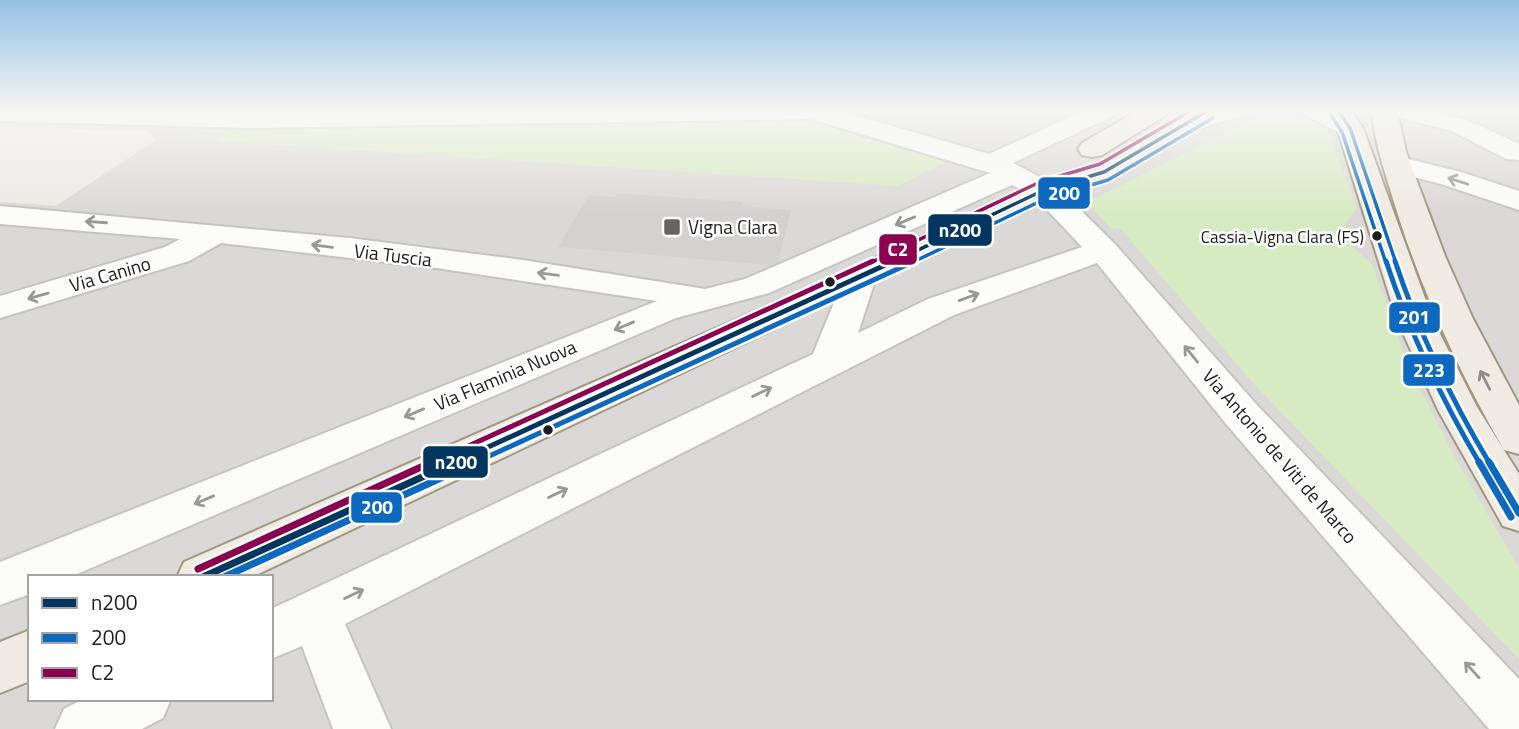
<svg xmlns="http://www.w3.org/2000/svg" width="1519" height="729" viewBox="0 0 1519 729" font-family="'Titillium Web',sans-serif">
<style>
.residential{fill:#dbd9d7;fill-rule:evenodd}
.grass{fill:#d7ebc2}
.building{fill:#d4d2ce}
.lines{fill:none;stroke-linecap:round;stroke-linejoin:round}
.street-casing{stroke:#c4c4c1;stroke-width:4}
.primary-casing{stroke:#a29882;stroke-width:4}
.street{fill:#fcfcfb;fill-rule:evenodd}
.primary{fill:#f0ebe3;fill-rule:evenodd}
.bus-1-far2-casing{stroke:#fff;stroke-width:7}
.bus-1-far1-casing{stroke:#fff;stroke-width:10}
.bus-1-casing{stroke:#fff;stroke-width:12}
.bus-2-far2-casing{stroke:#fff;stroke-width:7}
.bus-2-far1-casing{stroke:#fff;stroke-width:10}
.bus-2-casing{stroke:#fff;stroke-width:12}
.bus-3-far2-casing{stroke:#fff;stroke-width:7}
.bus-3-far1-casing{stroke:#fff;stroke-width:10}
.bus-3-casing{stroke:#fff;stroke-width:12}
.bus-4-far2-casing{stroke:#fff;stroke-width:7}
.bus-4-far1-casing{stroke:#fff;stroke-width:10}
.bus-4-casing{stroke:#fff;stroke-width:12}
.bus-5-far2-casing{stroke:#fff;stroke-width:7}
.bus-5-far1-casing{stroke:#fff;stroke-width:10}
.bus-5-casing{stroke:#fff;stroke-width:12}
.bus-1-far2{stroke:#00365f;stroke-width:3.5}
.bus-1-far1{stroke:#00365f;stroke-width:5}
.bus-1{stroke:#00365f;stroke-width:7}
.bus-2-far2{stroke:#0c69bf;stroke-width:3.5}
.bus-2-far1{stroke:#0c69bf;stroke-width:5}
.bus-2{stroke:#0c69bf;stroke-width:7}
.bus-3-far2{stroke:#8b004f;stroke-width:3.5}
.bus-3-far1{stroke:#8b004f;stroke-width:5}
.bus-3{stroke:#8b004f;stroke-width:7}
.bus-4-far2{stroke:#0c69bf;stroke-width:3.5}
.bus-4-far1{stroke:#0c69bf;stroke-width:5}
.bus-4{stroke:#0c69bf;stroke-width:7}
.bus-5-far2{stroke:#0c69bf;stroke-width:3.5}
.bus-5-far1{stroke:#0c69bf;stroke-width:5}
.bus-5{stroke:#0c69bf;stroke-width:7}
.oneway{stroke:#989897}
.oneway2{stroke:#918e8a}
.poi-dot{fill:#656563;stroke:#fff;stroke-width:2.5}
.bus-dot{fill:#1d1d1d;stroke:#fff;stroke-width:2.5}
.labels{text-anchor:middle;stroke-width:5;stroke-linejoin:round;paint-order:stroke}
.bus-label{font-size:17px;fill:#1d1d1d;stroke:#fff;text-anchor:end}
.poi-label{font-size:19px;fill:#1d1d1d;stroke:#fff;text-anchor:start}
.street-label{font-size:19px;fill:#1d1d1d;stroke:#fff}
.line-badge{stroke:#fff;stroke-width:2.5}
.badge-label{font-size:19px;text-anchor:middle;font-weight:bold;fill:#fff}
</style>
<rect width="100%" height="100%" fill="#eceae5"/>
<!-- residential -->
<path class="residential" d="M0,110h1519v619h-1519v-527l56,4 100,-66 -9,-10 -147,-2zM30,577h241v122h-241z"/>
<!-- grass -->
<path class="grass" d="M1279,111l31,4 15,8 32,85 -12,15 4,21 23,20 37,104 50,97 60,103v91l-266,-276 -133,-155 -9,1 -24,-27 179,-89z
M816,122l134,38 -52,26 -683,-45 19,-13z"/>
<!-- building -->
<path class="building" d="M617,193l126,9 -1,4 49,4 -13,52 -8,3 -212,-18 31,-52 26,2z"/>
<g class="lines">
<!-- street casing -->
<g class="street-casing">
<path id="street" d="M0,110l249,2 588,-2 152,44 96,-44h33l-3,5 -102,48 41,21 60,59 143,162 262,274v50h-30l-262,-304 -130,-162 -143,52 -609,309 46,105h-58l-31,-83 -31,13v-50l542,-255 34,-83 12,-3 12,3 5,7 -18,55 70,-34 154,-52 -48,-51 -22,-11 -243,108 -93,25 -606,259h-40v17l-30,11v-43l657,-261 -221,-33 -215,-25 -32,18 -189,57v-22l165,-49 15,-8 -180,-15v-18l349,32 174,22 182,29 40,-10 245,-106 -179,-54 -562,9 -249,-7z
M1208,110h41l-3,5 -58,16 -9,-3 -4,-5 4,-5z
M1303,110c22,0 46,-3 60,18l-4,6c-19,4 -36,-11 -53,-19z
M1387,110h42l41,11 49,23v16l-13,-1 -54,-28 -62,-16z
M1396,156l65,16 58,19v19l-78,-26 -55,-14 -4,-6 4,-6z
M83,699h88l-8,19 -21,11h-87l9,-20z"/>
</g>
<!-- primary casing -->
<g class="primary-casing">
<path id="primary" d="M1139,110h30l-3,5 -64,40 -10,2 -10,-2 -4,-6 4,-6z
M1191,110h30l-3,5 -104,63 -60,18 -802,381h-75l7,-15 663,-291 187,-87 60,-18z
M1326,110h25l12,18 70,192 44,87 42,67v57l-16,-5 -65,-116 -41,-90 -60,-192z
M1372,110h25l9,42 39,104 28,63 46,86v49l-15,-4c-46,-80 -84,-162 -111,-251 -9,-30 -19,-58 -21,-89z
M30,630v51l-30,12v-51z"/>
</g>
<!-- street -->
<use href="#street" class="street"/>
<!-- primary -->
<use href="#primary" class="primary"/>
<!-- bus-1-far2 casing -->
<g class="bus-1-far2-casing">
<path id="bus-1-far2" d="M891,263l153,-73 60,-18 105,-62"/>
</g>
<!-- bus-1-far1 casing -->
<g class="bus-1-far1-casing">
<path id="bus-1-far1" d="M451,464l443,-203"/>
</g>
<!-- bus-1 casing -->
<g class="bus-1-casing">
<path id="bus-1" d="M203,577l252,-115"/>
</g>
<!-- bus-2-far2 casing -->
<g class="bus-2-far2-casing">
<path id="bus-2-far2" d="M911,263l136,-65 61,-18 105,-62"/>
</g>
<!-- bus-2-far1 casing -->
<g class="bus-2-far1-casing">
<path id="bus-2-far1" d="M472,464l443,-203"/>
</g>
<!-- bus-2 casing -->
<g class="bus-2-casing">
<path id="bus-2" d="M224,577l252,-115"/>
</g>
<!-- bus-3-far2 casing -->
<g class="bus-3-far2-casing">
<path id="bus-3-far2" d="M870,263l170,-81 60,-18 92,-54"/>
</g>
<!-- bus-3-far1 casing -->
<g class="bus-3-far1-casing">
<path id="bus-3-far1" d="M429,464l444,-203"/>
</g>
<!-- bus-3 casing -->
<g class="bus-3-casing">
<path id="bus-3" d="M198,569l234,-107"/>
</g>
<!-- bus-4-far2 casing -->
<g class="bus-4-far2-casing">
<path id="bus-4-far2" d="M1338,110l12,18 46,135"/>
</g>
<!-- bus-4-far1 casing -->
<g class="bus-4-far1-casing">
<path id="bus-4-far1" d="M1395,261c24,72 56,138 95,203"/>
</g>
<!-- bus-4 casing -->
<g class="bus-4-casing">
<path id="bus-4" d="M1489,462l30,51"/>
</g>
<!-- bus-5-far2 casing -->
<g class="bus-5-far2-casing">
<path id="bus-5-far2" d="M1331,115l11,17 44,131"/>
</g>
<!-- bus-5-far1 casing -->
<g class="bus-5-far1-casing">
<path id="bus-5-far1" d="M1386,261c24,73 55,137 94,203"/>
</g>
<!-- bus-5 casing -->
<g class="bus-5-casing">
<path id="bus-5" d="M1479,462l32,55"/>
</g>
<!-- bus-1-far2 -->
<use href="#bus-1-far2" class="bus-1-far2"/>
<!-- bus-1-far1 -->
<use href="#bus-1-far1" class="bus-1-far1"/>
<!-- bus-1 -->
<use href="#bus-1" class="bus-1"/>
<!-- bus-2-far2 -->
<use href="#bus-2-far2" class="bus-2-far2"/>
<!-- bus-2-far1 -->
<use href="#bus-2-far1" class="bus-2-far1"/>
<!-- bus-2 -->
<use href="#bus-2" class="bus-2"/>
<!-- bus-3-far2 -->
<use href="#bus-3-far2" class="bus-3-far2"/>
<!-- bus-3-far1 -->
<use href="#bus-3-far1" class="bus-3-far1"/>
<!-- bus-3 -->
<use href="#bus-3" class="bus-3"/>
<!-- bus-4-far2 -->
<use href="#bus-4-far2" class="bus-4-far2"/>
<!-- bus-4-far1 -->
<use href="#bus-4-far1" class="bus-4-far1"/>
<!-- bus-4 -->
<use href="#bus-4" class="bus-4"/>
<!-- bus-5-far2 -->
<use href="#bus-5-far2" class="bus-5-far2"/>
<!-- bus-5-far1 -->
<use href="#bus-5-far1" class="bus-5-far1"/>
<!-- bus-5 -->
<use href="#bus-5" class="bus-5"/>
</g>
<!-- one-way arrows -->
<defs><path id="oneway-shaft" d="M-6 0H5M1.5-3L5.5 0L1.5 3" fill="none" stroke-width="1.6" stroke-linecap="round" stroke-linejoin="round" transform="scale(1.75)"/></defs>
<g class="oneway">
<use href="#oneway-shaft" transform="translate(1458 181) rotate(-162)"/>
<use href="#oneway-shaft" transform="translate(905 221) rotate(157)"/>
<use href="#oneway-shaft" transform="translate(96 222) rotate(-176)"/>
<use href="#oneway-shaft" transform="translate(322 246) rotate(-173)"/>
<use href="#oneway-shaft" transform="translate(548 274) rotate(-173)"/>
<use href="#oneway-shaft" transform="translate(38 296) rotate(164)"/>
<use href="#oneway-shaft" transform="translate(969 297) rotate(-20)"/>
<use href="#oneway-shaft" transform="translate(624 326) rotate(157)"/>
<use href="#oneway-shaft" transform="translate(1191 354) rotate(-129)"/>
<use href="#oneway-shaft" transform="translate(762 392) rotate(-26)"/>
<use href="#oneway-shaft" transform="translate(414 413) rotate(157)"/>
<use href="#oneway-shaft" transform="translate(558 493) rotate(-26)"/>
<use href="#oneway-shaft" transform="translate(204 500) rotate(157)"/>
<use href="#oneway-shaft" transform="translate(354 594) rotate(-26)"/>
<use href="#oneway-shaft" transform="translate(1472 670) rotate(-133)"/>
</g>
<use class="oneway2" href="#oneway-shaft" transform="translate(1485 380) rotate(-117)"/>
<!-- sky -->
<linearGradient id="sky" x2="0" y2="1"><stop stop-color="#94c2e5"/><stop offset="0.52" stop-color="#f6f6f3"/><stop offset="1" stop-color="#f6f6f3" stop-opacity="0"/></linearGradient>
<rect width="1519" height="212" fill="url(#sky)"/>
<!-- markers -->
<rect class="poi-dot" x="663" y="218" width="18" height="18" rx="3.5"/>
<g class="bus-dot">
<circle cx="1377" cy="236" r="6"/>
<circle cx="830" cy="282" r="6"/>
<circle cx="548" cy="430" r="6"/>
</g>
<g class="labels">
<!-- bus labels -->
<g class="bus-label">
<text x="1364" y="243">Cassia-Vigna Clara (FS)</text>
</g>
<!-- poi labels -->
<g class="poi-label">
<text x="688" y="234">Vigna Clara</text>
</g>
<!-- street labels -->
<g class="street-label">
<text transform="translate(393 255) rotate(7)" y="7">Via Tuscia</text>
<text transform="translate(110 274) rotate(-16)" y="7">Via Canino</text>
<text transform="translate(505 375) rotate(-23)" y="7">Via Flaminia Nuova</text>
<text transform="translate(1280 456) rotate(49)" y="7">Via Antonio de Viti de Marco</text>
</g>
</g>
<g class="line-badge">
<rect x="1037" y="176" width="54" height="34" rx="7" fill="#0c69bf"/>
<rect x="927" y="213" width="66" height="34" rx="7" fill="#00365f"/>
<rect x="878" y="233" width="40" height="33" rx="7" fill="#8b004f"/>
<rect x="1388" y="301" width="53" height="33" rx="7" fill="#0c69bf"/>
<rect x="1402" y="353" width="54" height="34" rx="7" fill="#0c69bf"/>
<rect x="422" y="445" width="67" height="34" rx="7" fill="#00365f"/>
<rect x="350" y="491" width="53" height="33" rx="7" fill="#0c69bf"/>
</g>
<g class="badge-label">
<text x="1064" y="200">200</text>
<text x="960" y="237">n200</text>
<text x="898" y="256">C2</text>
<text x="1414" y="324">201</text>
<text x="1429" y="377">223</text>
<text x="456" y="469">n200</text>
<text x="377" y="514">200</text>
</g>
<!-- legend -->
<rect x="28" y="575" width="245" height="126" fill="#ffffff" stroke="#a5a5a5" stroke-width="2"/>
<rect x="42" y="598" width="35" height="10" fill="#00365f" stroke="#a5a5a5" stroke-width="2"/>
<text x="91" y="610" font-size="21" fill="#1d1d1d">n200</text>
<rect x="42" y="633" width="35" height="10" fill="#0c69bf" stroke="#a5a5a5" stroke-width="2"/>
<text x="91" y="645" font-size="21" fill="#1d1d1d">200</text>
<rect x="42" y="668" width="35" height="10" fill="#8b004f" stroke="#a5a5a5" stroke-width="2"/>
<text x="91" y="680" font-size="21" fill="#1d1d1d">C2</text>
</svg>
